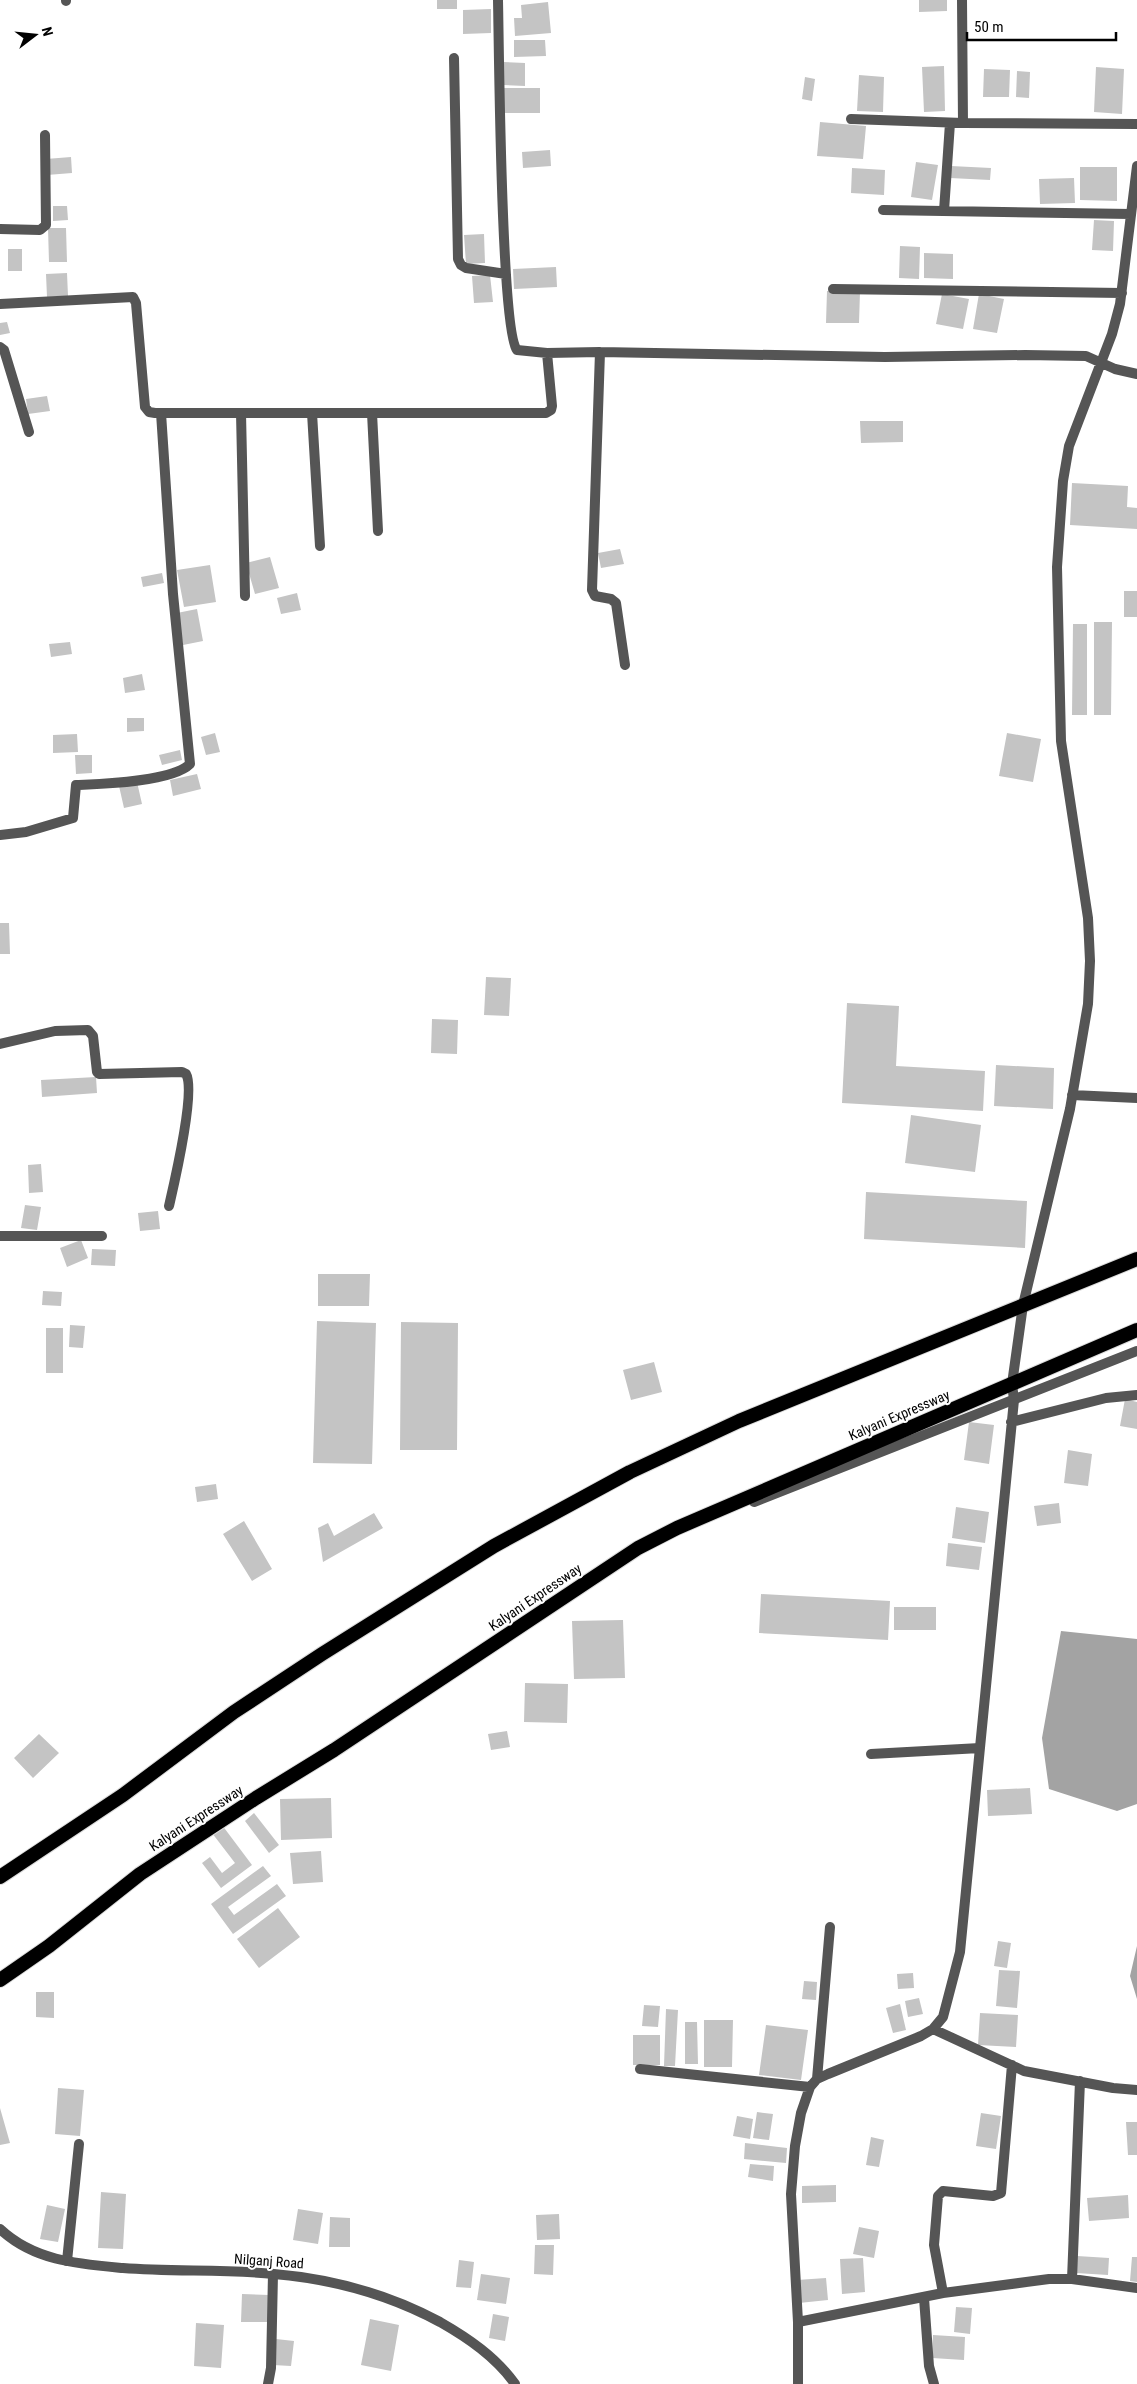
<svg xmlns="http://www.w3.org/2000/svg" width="1137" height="2384" viewBox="0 0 1137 2384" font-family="'Roboto Condensed',sans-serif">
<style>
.water{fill:#a3a3a3}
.building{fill:#c4c4c4}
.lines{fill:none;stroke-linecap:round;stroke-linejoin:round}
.trunk-casing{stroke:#dbdbdb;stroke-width:16}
.minor{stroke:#555;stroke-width:10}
.tertiary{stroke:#555;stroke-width:10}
.trunk{stroke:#000;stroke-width:14}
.labels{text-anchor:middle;stroke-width:4;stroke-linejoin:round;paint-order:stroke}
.street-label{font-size:14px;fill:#000;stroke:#fff}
</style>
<rect width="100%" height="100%" fill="#fff"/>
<!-- water -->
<path class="water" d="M1061,1631l76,8v165l-20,7 -68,-22 -7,-51z
M1137,1946v53l-7,-23z"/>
<!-- building -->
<path class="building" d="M437,0h20v9h-20z
M919,0h28v11l-28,1z
M548,2l3,31 -36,3 -1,-18h8l-1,-13z
M491,9v24l-28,1v-24z
M514,40h31l1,16 -32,1z
M503,62l22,1v23l-22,-1z
M944,66l1,45 -21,1 -2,-45z
M1096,67l28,2 -2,45 -28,-2z
M984,69l26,1 -1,27h-26z
M1017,71l13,1 -1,26 -13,-1z
M859,75l25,2 -1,35 -26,-1z
M805,77l10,2 -3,22 -10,-2z
M502,88h38v25h-38z
M820,122l46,4 -3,33 -46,-3z
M550,150l1,16 -28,2 -1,-16z
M71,157l1,16 -25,2 -1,-16z
M916,162l22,3 -6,35 -21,-3z
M951,166l40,2 -1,12 -40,-2z
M1080,167h37v34l-37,-1z
M852,168l33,2 -1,25 -33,-2z
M1074,178l1,25 -35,1 -1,-25z
M53,206h14l1,14 -15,1z
M1094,220l20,1 -1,30 -21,-1z
M48,228h18l1,34h-18z
M484,234l1,29 -19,1 -2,-29z
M900,246l20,1 -1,32 -20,-1z
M8,249h14v22h-14z
M924,253l29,1v25l-29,-1z
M556,267l1,20 -43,2 -1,-20z
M67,273l1,23 -21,1 -1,-23z
M490,275l3,27 -19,1 -2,-27z
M827,291l33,1 -1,31h-33z
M942,294l27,5 -6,30 -27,-5z
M979,294l25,5 -7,34 -24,-4z
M7,322l3,11 -10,2v-12z
M47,396l3,15 -22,3 -2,-15z
M860,421h43v21l-42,1z
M1072,483l56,3 -1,21 10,1v21l-67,-4z
M620,549l4,15 -23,4 -3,-15z
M270,557l9,31 -24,6 -9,-31z
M210,565l6,37 -32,5 -7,-37z
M162,573l2,10 -21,4 -2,-10z
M1124,591h13v26h-13z
M297,593l4,17 -20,4 -4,-16z
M197,609l6,32 -20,4 -6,-32z
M1094,622h18l-1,93h-17z
M1073,624h14v91h-15z
M70,642l2,12 -21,3 -2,-13z
M142,674l3,16 -20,3 -2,-15z
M127,718h17v13l-17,1z
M215,733l5,19 -14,3 -5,-18z
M1007,733l34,6 -8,43 -34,-6z
M77,734l1,18 -25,1v-18z
M180,750l2,10 -20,5 -3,-10z
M75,755h17v18l-16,1z
M197,774l4,15 -28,7 -3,-16z
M137,782l5,22 -18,4 -5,-22z
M0,923h9l1,31h-10z
M486,977l25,1 -2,38 -25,-1z
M847,1003l52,3 -3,60 89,5 -2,40 -141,-8z
M432,1019l26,1 -1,34 -26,-1z
M996,1065l58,3 -1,41 -59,-3z
M96,1077l1,16 -55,4 -1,-17z
M911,1115l70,10 -6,47 -70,-9z
M41,1164l2,28 -14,1 -1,-28z
M866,1192l161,9 -2,47 -161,-9z
M25,1205l16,2 -4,23 -16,-2z
M158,1211l2,18 -20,2 -2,-18z
M81,1240l7,18 -21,9 -7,-19z
M92,1249l24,1 -1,16 -24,-1z
M318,1274h52l-1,32h-51z
M43,1291l19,1 -1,14 -19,-1z
M317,1321l59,2 -4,141 -59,-1z
M401,1322l57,1 -1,127h-57z
M70,1325l15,1 -2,22 -14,-1z
M46,1328h17v45h-17z
M654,1362l8,30 -31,8 -8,-30z
M1125,1399l12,3v27l-17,-3z
M969,1422l25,3 -5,39 -25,-4z
M1068,1450l24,4 -4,32 -24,-3z
M216,1484l2,15 -21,3 -2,-15z
M1059,1503l2,20 -24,3 -3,-20z
M956,1507l33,5 -4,31 -33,-5z
M374,1513l9,15 -60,34 -5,-34 10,-5 6,13z
M244,1521l28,48 -20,12 -29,-47z
M948,1543l34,4 -3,23 -33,-4z
M761,1594l129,7 -2,39 -129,-7z
M894,1607h42v23h-42z
M623,1620l2,58 -51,1 -2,-58z
M525,1683l43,1 -1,39 -43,-1z
M507,1731l3,16 -19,3 -3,-16z
M39,1734l20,19 -26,25 -19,-20z
M1030,1788l2,26 -44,2 -1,-26z
M331,1798l1,40 -51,2 -1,-41z
M254,1813l25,32 -10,8 -24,-32z
M222,1825l30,40 -31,23 -19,-25 8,-6 12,16 13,-10 -23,-30z
M321,1851l2,31 -30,2 -3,-31z
M263,1866l8,10 -43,31 6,8 43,-31 9,12 -53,38 -22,-30z
M278,1908l22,29 -41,31 -22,-29z
M998,1941l13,2 -4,25 -13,-2z
M999,1970l21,1 -3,37 -21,-2z
M913,1973l1,15 -16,1 -1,-15z
M804,1981l13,1 -1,18 -14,-1z
M36,1992h18v26l-18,-1z
M919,1998l4,16 -15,3 -3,-16z
M900,2004l6,26 -13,3 -7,-25z
M644,2005l16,1 -2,21 -16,-1z
M666,2009l12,1 -3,56h-11z
M980,2013l38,2 -2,32 -38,-2z
M704,2020h29l-1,47h-28z
M685,2022h12l1,42h-13z
M766,2025l42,5 -7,50 -42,-5z
M633,2035h27v30h-27z
M58,2088l26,2 -4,46 -25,-2z
M0,2108l10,35 -10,2z
M757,2112l16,2 -4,26 -16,-2z
M981,2113l20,3 -5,33 -20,-3z
M737,2116l16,3 -3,20 -17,-3z
M1126,2122h11v33h-9z
M871,2137l13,3 -5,27 -13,-2z
M745,2143l42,5 -1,15 -42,-4z
M750,2164l24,2 -1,15 -25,-4z
M836,2185v17l-34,1v-17z
M101,2192l25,2 -3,55 -25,-1z
M1128,2195l1,23 -40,3 -2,-23z
M47,2205l18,4 -7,33 -18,-3z
M298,2209l25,4 -5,31 -25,-4z
M559,2214l1,25 -23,1 -1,-25z
M330,2217l20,1v29h-21z
M859,2227l20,4 -5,27 -21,-4z
M535,2245h19l-1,30 -19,-1z
M1077,2256l32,2 -1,17 -32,-2z
M1132,2257h5v25l-7,-1z
M863,2258l2,34 -23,2 -2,-35z
M459,2260l15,2 -3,26 -15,-1z
M481,2274l29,4 -4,26 -29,-4z
M826,2278l2,22 -29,3 -2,-23z
M242,2294l27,1 -1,27h-27z
M956,2307l16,1 -2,26 -16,-2z
M493,2314l16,3 -4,24 -16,-3z
M370,2319l29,6 -8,46 -30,-6z
M196,2323l28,2 -3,43 -27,-2z
M933,2335l32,2 -1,23 -32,-2z
M276,2339l18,2 -3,25 -18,-1z"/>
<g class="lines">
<!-- trunk casing -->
<g class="trunk-casing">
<path id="trunk" d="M0,1877l123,-82 111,-83 88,-58 172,-108 136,-74 109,-51 398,-162
M0,1980l49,-34 91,-72 116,-76 78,-48 304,-202 39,-20 460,-198"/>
</g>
<!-- minor -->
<path class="minor" d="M66,0v1
M498,0c1,45 3,331 19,350l30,3 53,-1 285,5 140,-2 61,1 29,13 22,5
M962,0l1,123
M454,58l4,201 3,6 5,3 40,6
M851,119l112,4 174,1
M883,210l248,4
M944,211l6,-88
M0,229l40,1 6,-5 -1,-90
M833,289l289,4
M0,304l133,-7 3,6 9,104 4,5 6,1h391l5,-3 1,-4 -5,-53
M0,347l4,3 25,82
M600,352l-8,238 3,6 16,3 5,4 9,62
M241,413l4,183
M312,413l8,133
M372,413l6,118
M0,835l26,-3 47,-14 3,-33c26,-1 96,-3 114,-21l-17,-170 -12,-181
M0,1044l55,-13 33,-1 5,6 4,36 2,2 83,-2 4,2c10,17 -12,110 -17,132
M1072,1095l65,3
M0,1236h102
M1011,1422l95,-24 31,-3
M871,1754l109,-6
M933,2029l91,42 89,17 24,2
M640,2069l170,18
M817,2079l13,-152
M67,2261l12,-117
M1072,2279l8,-198
M943,2293l-9,-48 4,-49 5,-5 50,5 8,-3 11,-128
M924,2298l5,68 5,18
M798,2322l145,-29 106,-14h23l65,9
M268,2384l3,-16 2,-94
M798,2384v-62l-7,-128 4,-48 6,-33 9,-26 7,-8 11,-5 93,-38 12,-7 10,-12 17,-65 54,-552 -2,-16 11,-79 47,-196 18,-105 2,-43 -2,-43 -27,-177 -4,-174 6,-86 6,-35 43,-112 8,-30 17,-138"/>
<!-- tertiary -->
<path class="tertiary" d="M754,1502l383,-151
M0,2229c34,32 78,35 123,39 50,4 101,1 151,6 59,5 114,20 166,48 28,16 56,35 75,62"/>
<!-- trunk -->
<use href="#trunk" class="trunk"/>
</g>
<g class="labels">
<!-- street labels -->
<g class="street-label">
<text transform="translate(899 1415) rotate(-23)" y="5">Kalyani Expressway</text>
<text transform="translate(535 1597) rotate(-34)" y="5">Kalyani Expressway</text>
<text transform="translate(196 1818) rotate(-33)" y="5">Kalyani Expressway</text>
<text transform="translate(269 2261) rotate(4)" y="5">Nilganj Road</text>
</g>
</g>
<!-- north arrow -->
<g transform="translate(35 35) rotate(74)" stroke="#ffffff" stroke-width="4" paint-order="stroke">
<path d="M0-4L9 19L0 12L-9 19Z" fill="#000000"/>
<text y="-8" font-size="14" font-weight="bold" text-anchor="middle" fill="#000000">N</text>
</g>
<!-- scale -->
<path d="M967 32v8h149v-8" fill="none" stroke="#000000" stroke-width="2.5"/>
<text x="974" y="32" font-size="15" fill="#000000" stroke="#ffffff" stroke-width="4" paint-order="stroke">50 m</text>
</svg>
